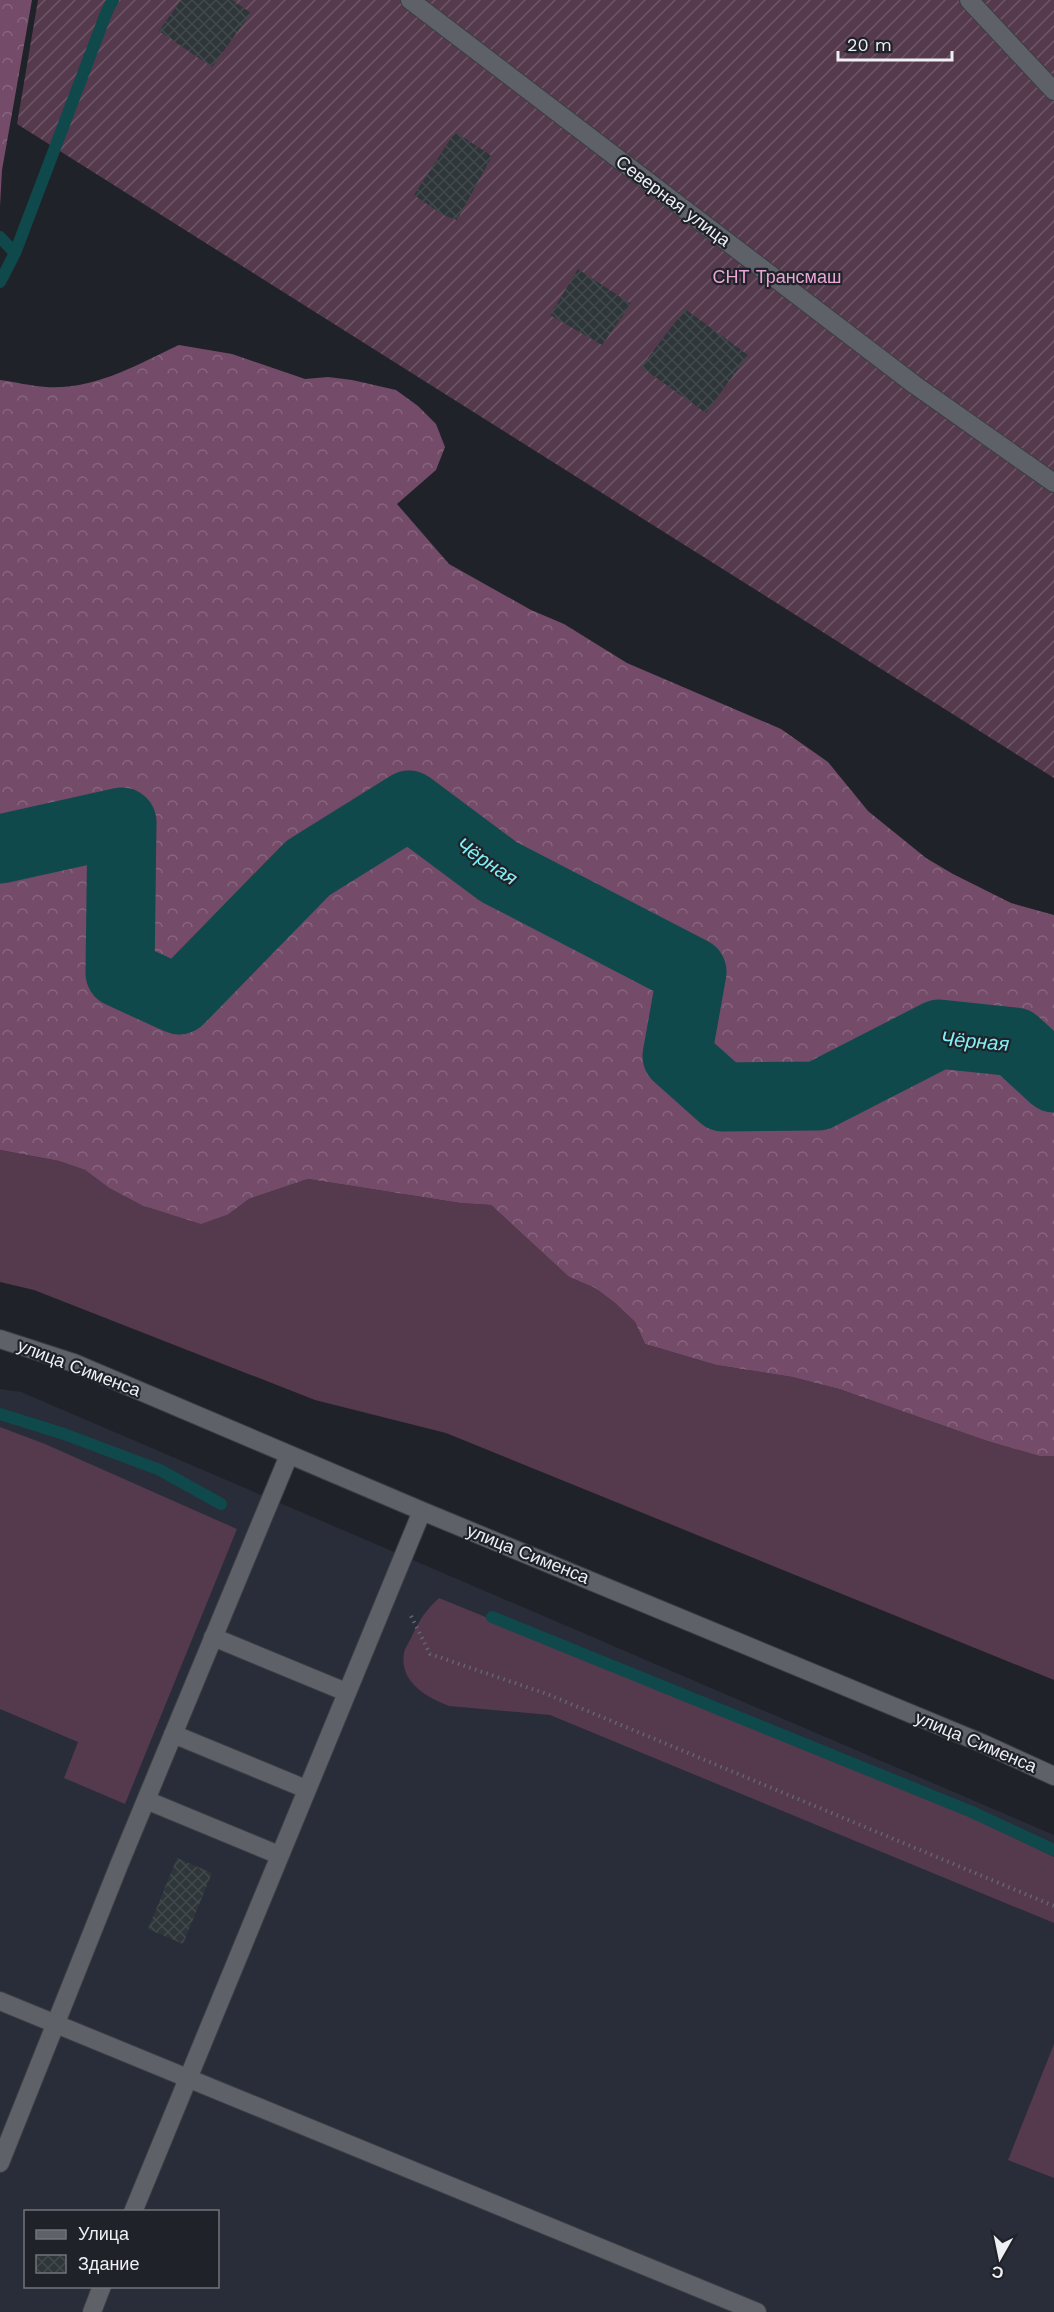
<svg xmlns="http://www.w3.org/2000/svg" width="1054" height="2312" viewBox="0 0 1054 2312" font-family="'Work Sans',sans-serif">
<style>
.built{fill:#282d39;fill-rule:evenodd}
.grass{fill:#55394d}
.forest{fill:url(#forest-crowns)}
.garden{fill:url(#garden-furrows)}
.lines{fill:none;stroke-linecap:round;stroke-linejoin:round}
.stream{stroke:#0f494b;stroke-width:12}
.river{stroke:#0f494b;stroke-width:69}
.building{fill:url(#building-cross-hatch)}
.minor-casing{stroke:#3b3e43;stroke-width:20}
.path{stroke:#64666c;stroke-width:4;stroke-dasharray:1.5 4.5;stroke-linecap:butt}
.minor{stroke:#5e6168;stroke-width:18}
.labels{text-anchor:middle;stroke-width:4.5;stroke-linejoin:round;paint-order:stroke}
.street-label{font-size:18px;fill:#edeff3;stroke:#202229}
.park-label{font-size:18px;fill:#e9a6d7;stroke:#202229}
.water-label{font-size:20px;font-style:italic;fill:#83f0f5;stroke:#202229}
</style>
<defs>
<pattern id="forest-crowns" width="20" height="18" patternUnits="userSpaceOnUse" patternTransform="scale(1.5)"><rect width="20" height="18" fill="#744b69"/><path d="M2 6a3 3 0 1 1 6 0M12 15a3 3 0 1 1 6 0" fill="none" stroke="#88657f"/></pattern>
<pattern id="garden-furrows" width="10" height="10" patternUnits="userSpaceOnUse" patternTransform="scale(1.5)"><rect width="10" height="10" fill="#55394d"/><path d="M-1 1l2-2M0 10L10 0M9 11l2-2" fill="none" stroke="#6e5667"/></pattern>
<pattern id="building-cross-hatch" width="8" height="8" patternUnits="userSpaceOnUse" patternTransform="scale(1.5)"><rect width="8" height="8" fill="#2e363a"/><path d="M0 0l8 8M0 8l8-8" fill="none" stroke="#424a4d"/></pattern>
</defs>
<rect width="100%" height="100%" fill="#202229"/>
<!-- built -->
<path class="built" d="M0,1389l21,3 1033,443v477h-1054zM26,2212h192v74h-192z"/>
<!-- grass -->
<path class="grass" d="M0,1150l59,11 26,9 24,18 32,17 88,9 20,-15 59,-20 152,24 31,2 78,72 26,11 20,15 20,19 10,22 71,21 76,12 47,12 148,52 52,15h15v224l-608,-247 -131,-33 -281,-110 -34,-8z
M0,1427l45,17 192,85 -112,275 -61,-26 14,-36 -78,-33z
M439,1598l515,211 100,48v66l-504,-208 -101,-9c-23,-9 -50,-24 -45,-53 1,-6 6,-12 8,-17 8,-17 13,-25 27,-38z
M1054,2044v134l-46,-18z"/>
<!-- forest -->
<path class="forest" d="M0,0h32l-30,170 -2,36z
M179,345l53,9 73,25 23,-2 24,3 44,10 22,16 18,18 9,23 -9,23 -39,34 52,60 82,46 33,14 63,39 154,66 47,33 40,49 58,47 27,16 58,29 43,12v541h-15l-52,-15 -148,-52 -47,-12 -76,-12 -71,-21 -10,-22 -20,-19 -20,-15 -26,-11 -78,-72 -31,-2 -152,-24 -59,20 -20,15 -28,10 -60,-19 -32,-17 -24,-18 -26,-9 -59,-11v-770c15,2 31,6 46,7 49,3 90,-22 133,-42z"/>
<!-- garden -->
<path class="garden" d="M38,0h1016v778l-1037,-654z"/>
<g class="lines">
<!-- stream -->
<path class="stream" d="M0,237l15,16
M0,282l15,-29 92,-242 6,-11
M0,1414l64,20 96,36 61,34
M492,1617l480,195 82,38"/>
<!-- river -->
<path class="river" d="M0,849l122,-27 -2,151 59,27 129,-132 101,-63 90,67 193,100 -15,84 46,41 95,-1 121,-62 76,8 39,36"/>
</g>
<!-- building -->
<path class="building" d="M181,0h51l19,13 -39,54 -53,-36z
M455,132l37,24 -35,64 -14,-5 -29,-20z
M578,269l53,35 -29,41 -52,-30z
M685,309l63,46 -42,58 -65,-46z
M177,1858l35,15 -29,71 -35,-15z"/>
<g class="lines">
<!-- minor casing -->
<g class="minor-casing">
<path id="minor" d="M410,0l505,385 139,98
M969,0l85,91
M0,1339l74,24 348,148 562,233 70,32
M213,1637l133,55
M173,1734l133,55
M146,1800l133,55
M0,2001l757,311
M0,2163l119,-298 170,-410
M133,2212l289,-701
M92,2312l10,-26"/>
</g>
<!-- path -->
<path class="path" d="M411,1616l19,38 117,40 507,212"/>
<!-- minor -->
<use href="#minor" class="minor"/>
</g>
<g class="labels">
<!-- street labels -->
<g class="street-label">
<text transform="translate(673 201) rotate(37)" y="6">Северная улица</text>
<text transform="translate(79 1368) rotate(21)" y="6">улица Сименса</text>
<text transform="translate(528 1554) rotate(22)" y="6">улица Сименса</text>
<text transform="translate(976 1742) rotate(23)" y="6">улица Сименса</text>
</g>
<!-- park labels -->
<g class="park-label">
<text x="777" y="283">СНТ Трансмаш</text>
</g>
<!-- water labels -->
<g class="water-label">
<text transform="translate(487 861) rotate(34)" y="7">Чёрная</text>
<text transform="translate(975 1041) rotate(5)" y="7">Чёрная</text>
</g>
</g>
<!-- legend -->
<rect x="24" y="2210" width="195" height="78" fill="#202229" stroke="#72747a" stroke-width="1.5"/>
<rect x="36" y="2230" width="30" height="9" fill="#5e6168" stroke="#72747a" stroke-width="1.5"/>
<text x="78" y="2240" font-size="18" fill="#edeff3">Улица</text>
<rect x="36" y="2255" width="30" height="18" fill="url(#building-cross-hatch)" stroke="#72747a" stroke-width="1.5"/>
<text x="78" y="2270" font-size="18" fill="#edeff3">Здание</text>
<!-- north arrow -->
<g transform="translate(1000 2258) rotate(189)" stroke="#202229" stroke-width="4.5" paint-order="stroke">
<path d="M0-4.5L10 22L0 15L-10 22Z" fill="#edeff3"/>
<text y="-9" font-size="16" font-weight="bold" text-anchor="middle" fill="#edeff3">С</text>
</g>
<!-- scale -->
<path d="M838 51v9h114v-9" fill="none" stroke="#edeff3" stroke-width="3"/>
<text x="847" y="51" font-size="18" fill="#edeff3" stroke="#202229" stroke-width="4.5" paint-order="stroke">20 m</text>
</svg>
